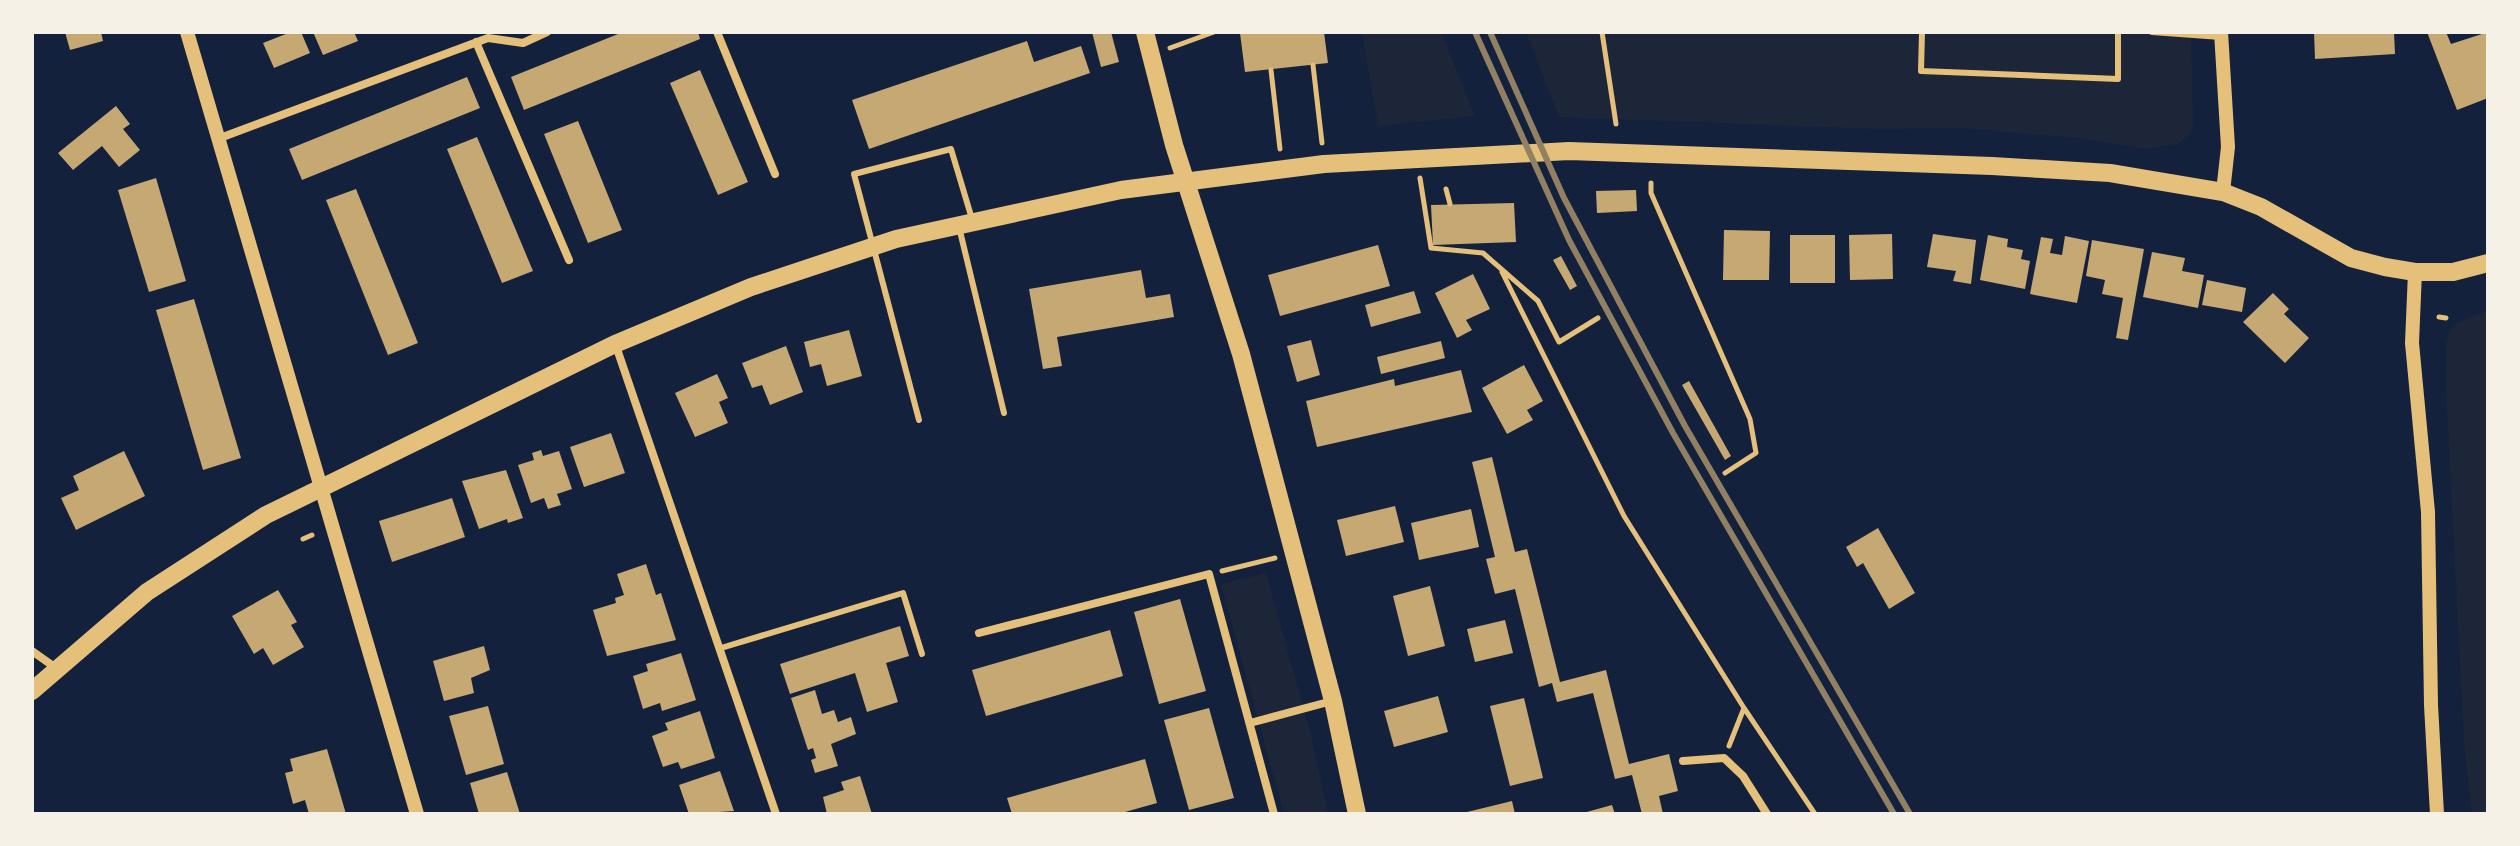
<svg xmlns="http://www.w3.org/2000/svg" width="2520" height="846" viewBox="0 0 2520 846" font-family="'DM Sans',sans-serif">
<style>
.green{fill:#1d2539}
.building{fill:#c6a872}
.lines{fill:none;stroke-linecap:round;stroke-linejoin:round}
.path{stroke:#e5c07b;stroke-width:5}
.service{stroke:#e5c07b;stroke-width:6}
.minor{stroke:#e5c07b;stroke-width:8}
.tertiary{stroke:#e5c07b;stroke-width:14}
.primary{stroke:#e5c07b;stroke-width:18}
.trunk{stroke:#e5c07b;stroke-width:18}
.rail{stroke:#918062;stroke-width:6}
</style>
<rect width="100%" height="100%" fill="#14213d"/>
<!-- green -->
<path class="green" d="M1362,32h79l34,84 -97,10z
M1526,32h665l2,93 -3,9 -12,10 -32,5 -67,-11 -118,-10 -83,1 -319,-12z
M2488,311v503h-16l-8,-73 -18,-356c1,-47 -9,-60 42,-74z
M1266,573l45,162 17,79h-44l-63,-230z"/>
<!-- building -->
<path class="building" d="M65,32h36l2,9 -33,9z
M291,32h10l9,21 -36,15 -11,-25z
M313,32h41l4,9 -35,14z
M623,32h75l2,7 -176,71 -13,-33z
M1092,32h19l8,30 -18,5z
M1324,32l4,31 -83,9 -5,-39z
M2314,32h80l1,22 -80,5z
M2427,32h19l5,12 37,-12v66l-31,12z
M1027,41l7,21 47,-16 9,27 -221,76 -17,-49z
M700,70l48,112 -30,13 -48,-112z
M467,77l13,31 -178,72 -13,-31z
M116,106l14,18 -7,5 17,21 -21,17 -17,-21 -29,24 -15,-17z
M578,121l44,109 -34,13 -44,-109z
M477,137l56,134 -31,12 -55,-134z
M156,178l30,103 -37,11 -31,-102z
M356,189l62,154 -30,12 -62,-155z
M1636,190l1,21 -40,2 -1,-22z
M1514,203l2,39 -83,3 -2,-40z
M1724,230l46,1 -1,49h-46z
M1892,234l1,45 -43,1 -1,-45z
M1933,234l43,6 -5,44 -18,-3 3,-10 -29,-4z
M1790,235h45v48h-45z
M1988,235l20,4 -1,8 16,3 -2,9 9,2 -5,28 -45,-9z
M2065,236l24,5 -12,62 -47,-9 11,-57 12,2 -3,14 12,2z
M2092,240l52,9 -16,91 -12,-2 7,-40 -21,-4 3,-14 -19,-4z
M1378,245l12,41 -110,30 -12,-41z
M2152,252l33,6 -3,13 22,4 -6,33 -55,-11z
M1561,256l16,30 -7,4 -17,-30z
M1141,270l5,28 24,-4 4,23 -117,20 5,29 -19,3 -14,-80z
M1473,274l17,35 -24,11 6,10 -15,8 -22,-45z
M2207,280l39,8 -4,24 -40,-7z
M1414,291l7,22 -50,14 -6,-22z
M2273,293l16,16 -5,5 25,24 -24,25 -42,-41z
M194,299l47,159 -38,12 -47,-160z
M849,330l13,46 -35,10 -6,-22 -11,3 -6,-25z
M1311,340l9,35 -23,7 -10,-36z
M1441,341l4,17 -64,16 -4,-17z
M786,346l17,46 -33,13 -8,-20 -10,3 -10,-25z
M1524,365l19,36 -16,9 6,10 -26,14 -25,-46z
M1461,370l11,42 -155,35 -11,-46 88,-22 1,7z
M717,374l11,24 -9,4 9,21 -33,14 -20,-44z
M1689,381l42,75 -6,4 -43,-75z
M611,433l14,40 -41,14 -14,-40z
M541,450l2,6 16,-5 13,38 -15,5 4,11 -13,4 -4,-11 -13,5 -13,-38 16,-5 -2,-7z
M124,451l21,45 -69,34 -15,-32 18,-8 -6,-14z
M1492,457l23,95 12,-3 33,133 46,-12 23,94 40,-10 9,37 -19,5 4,18h-21l-10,-39 -17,4 -22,-86 -36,9 -5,-19 -13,4 -24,-98 -20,5 -9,-35 9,-2 -23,-95z
M506,470l17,48 -15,5 -1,-4 -28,10 -17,-48z
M452,498l13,39 -73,25 -13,-41z
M1395,506l9,36 -58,14 -9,-36z
M1471,509l8,38 -60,13 -8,-37z
M1878,528l37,65 -26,16 -26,-46 -6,4 -11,-20z
M646,564l10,31 5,-2 15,47 -69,16 -14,-46 23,-7 -1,-5 9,-3 -7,-21z
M1430,586l15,60 -37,10 -15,-60z
M278,590l19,32 -6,3 13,22 -31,18 -10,-17 -9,6 -22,-38z
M1180,599l26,92 -47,13 -25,-92z
M1505,620l8,33 -38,9 -8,-33z
M900,626l9,30 -23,7 12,39 -31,10 -12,-39 -65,21 -10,-30z
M1110,630l13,46 -137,40 -14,-46z
M484,646l6,24 -19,8 3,15 -30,8 -11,-40z
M681,653l15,47 -34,11 -2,-8 -17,6 -10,-33 15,-5 -2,-7z
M815,690l7,24 12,-4 4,12 13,-5 5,17 -25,10 7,22 -23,7 -4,-13 5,-2 -3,-10 -5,2 -17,-52z
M1438,696l10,36 -54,15 -10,-36z
M1524,698l19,80 -33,8 -20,-80z
M488,706l16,58 -38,11 -17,-59z
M1209,708l25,90 -45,12 -25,-90z
M700,711l15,47 -34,11 -3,-7 -15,5 -11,-31 16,-6 -3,-7z
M327,749l19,65h-37l-4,-14 -12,4 -8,-31 8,-2 -3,-12z
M1145,759l12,44 -39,11h-106l-5,-16z
M720,771l14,40 -45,3 -10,-29z
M507,772l13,42h-41l-9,-31z
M860,776l12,38h-45l-4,-17 21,-7 -3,-8z
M1512,801l3,13h-51l-1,-1z
M1612,805l3,9h-32v-1z"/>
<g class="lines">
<!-- path -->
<path class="path" d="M1602,32l14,92
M1170,48l44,-16
M1313,65l9,78
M1271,70l9,79
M1420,178l11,70 52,5 55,48 21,41 39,-24
M1651,183v10l99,226 6,34 -31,20
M1446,189l4,15
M1502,272l122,244 120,192 -15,38
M2439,317l7,1
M303,539l9,-4
M1222,571l53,-13
M1744,708l71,106"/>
<!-- service -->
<path class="service" d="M1922,32l-1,39 197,8v-47
M2152,32l69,5
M959,227l45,186
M919,420l-65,-246 97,-25 21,70
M721,648l182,-55 19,61"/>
<!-- minor -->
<path class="minor" d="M717,32l58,142
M476,42l93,218
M220,138l268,-100 35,5 24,-11
M616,346l160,468
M979,633l230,-59 65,240
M32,651l24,17
M1250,723l82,-22
M1683,761l41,-3 19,18 24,38"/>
<!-- tertiary -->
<path class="tertiary" d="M187,32l230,782
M2221,32l7,115 -5,45
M2415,272l-3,71 16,169 3,193 6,109"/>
<!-- primary -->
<path class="primary" d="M1145,32l29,113 67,209 92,347 24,113"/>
<!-- trunk -->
<path class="trunk" d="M32,691l115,-99 119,-77 349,-171 136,-57 145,-48 225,-49 203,-26 245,-13 423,15 118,7 113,19 38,15 90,51 34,9 30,5h38l35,-9"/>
<!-- rail -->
<path class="rail" d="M1475,32l94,208 104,193 221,381
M1490,32l74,166 121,228 225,388"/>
</g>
<!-- border -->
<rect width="2520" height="846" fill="none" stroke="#f6f1e7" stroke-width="68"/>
</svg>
